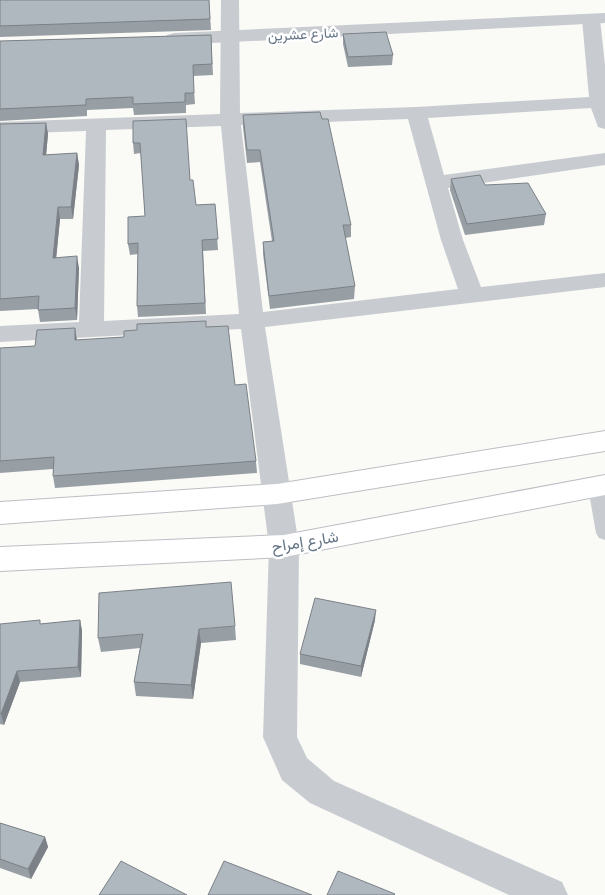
<svg xmlns="http://www.w3.org/2000/svg" width="605" height="895" viewBox="0 0 605 895" font-family="Cabin,Vazirmatn,sans-serif">
<style>
.lines{fill:none;stroke-linecap:round;stroke-linejoin:round}
.primary-casing{stroke:#bbbfc3;stroke-width:2}
.service{fill:#c8ccd0;fill-rule:evenodd}
.minor{fill:#c8ccd0;fill-rule:evenodd}
.tertiary{fill:#c8ccd0;fill-rule:evenodd}
.primary{fill:#fff;fill-rule:evenodd}
.wall{fill:#979ea4}
.shaded-wall{fill:#7b8186}
.building{fill:#b0b8bf;stroke:#7b8186}
.labels{text-anchor:middle;stroke-width:5;stroke-linejoin:round;paint-order:stroke}
.far-street-label{font-size:14px;fill:#637485;stroke:#fff}
.street-label{font-size:16px;fill:#637485;stroke:#fff}
</style>
<rect width="100%" height="100%" fill="#fafaf7"/>
<g class="lines">
<!-- primary casing -->
<g class="primary-casing">
<path id="primary" d="M605,431v20l-328,53 -277,20v-22l277,-18z
M605,475v20l-321,62 -284,14v-24l284,-12z"/>
</g>
<!-- service -->
<path class="service" d="M596,481l6,2 3,7v50l-6,-2 -3,-5 -8,-46 2,-4z"/>
<!-- minor -->
<path class="minor" d="M221,0h18l1,113 176,-6 173,-10 -7,-78 3,-4h12l3,4 5,46v64l-7,-2 -7,-19 -163,10 16,57 161,-22v12l-157,23 15,52 18,47 124,-14v14l-340,40 34,219 -2,191 10,21 27,23 228,101 6,13h-59l-199,-92 -28,-23 -19,-43 6,-191 -28,-217 -241,13v-16l79,-4 7,-191 -86,3v-12l220,-8zM408,119l33,121 17,49 -195,23 -22,-187zM221,126l18,188 -135,7 2,-191z"/>
<!-- tertiary -->
<path class="tertiary" d="M605,13v10l-431,22 -7,-2 -2,-4 2,-4 7,-2z"/>
<!-- primary -->
<use href="#primary" class="primary"/>
</g>
<!-- wall -->
<path class="wall" d="M0,0h209l2,30 -211,7z
M343,34l50,21 -1,10 -44,2 -5,-23z
M211,35l2,40 -20,1 2,28 -9,1v8l-52,2 -1,-7 -46,2v6l-87,5v-80z
M243,115l108,110v12l-6,1 10,48 -1,13 -84,10 -7,-55v-12l9,-1 -12,-79 -13,1 -4,-36z
M133,121l57,59 6,25 19,-1 3,46 -15,1 3,63 -68,3 -1,-11 1,-52 -8,1 -2,-11 17,-28 -4,-63 -7,1 -1,-11z
M46,123l2,11 -2,21 31,-2 2,12 -6,54h-13l-4,39 23,10 -2,52 -37,2 -2,-13 -38,2v-187z
M451,179l34,6 61,29 -2,11 -79,10 -15,-45z
M206,327l29,58 21,76 1,12 -202,15 -2,-12v-7l-53,4v-125l35,-2 42,-6 47,-3z
M80,620l2,11 -1,46 -61,5 -16,43 -4,-1v-100h41z
M375,620l-14,57 -61,-13v-10z
M235,626l1,14 -35,3 -8,56 -57,-3 -2,-14 6,-34 -39,4 -3,-14z
M0,823l45,14 3,10 -17,32 -31,-11z"/>
<!-- shaded-wall -->
<path class="shaded-wall" d="M46,123l2,11 -3,33 -2,-12z
M77,153l2,12 -6,54 -2,-12z
M58,207l2,12 -5,51 -2,-12z
M77,256l2,12 -2,52 -2,-12z
M75,328l2,12h-2z
M376,610l-1,10 -14,57v-11z
M80,620l2,11 -1,46 -3,-10z
M199,629l2,14 -8,56 -2,-14z
M17,671l3,11 -16,43 -3,-11z
M45,837l3,10 -17,32 -3,-10z"/>
<!-- building -->
<path class="building" d="M0,0h209l1,19 -210,7z
M386,32l7,23 -45,2 -5,-23z
M211,35l1,29 -19,1 1,28h-9v9l-52,2v-7l-47,2v6l-86,4v-68z
M320,112l2,7h6l23,106h-8l12,61 -86,10 -6,-54 11,-1 -14,-91h-13l-4,-35z
M186,119l4,61h3l3,25 19,-1 3,35 -16,1 3,63 -68,3 1,-63 -10,1v-27l17,-1 -5,-73h-7v-22z
M46,123l-3,32 34,-2 -6,54h-13l-5,51 24,-2 -2,52 -37,2 1,-14 -39,3v-175z
M480,175l5,10 43,-2 18,31 -79,10 -16,-45z
M206,321v6l22,-1 7,59 11,-1 10,77 -203,15 1,-19 -54,4v-113l35,-2 2,-16 38,-2v12l49,-3v-6l13,-1v-6z
M231,582l4,44 -36,3 -8,56 -57,-3 9,-48 -45,4 1,-45z
M315,598l61,12 -15,56 -61,-12z
M40,620v4l40,-4 -2,47 -61,4 -16,43h-1v-90z
M0,823l45,14 -17,32 -28,-10z
M121,861l66,34h-88z
M224,861l88,34h-104z
M338,871l57,23 -1,1h-67z"/>
<g class="labels">
<!-- far-street labels -->
<g class="far-street-label">
<text transform="translate(303 34) rotate(-3)" y="5">شارع عشرين</text>
</g>
<!-- street labels -->
<g class="street-label">
<text transform="translate(305 541) rotate(-9)" y="6">شارع إمراح</text>
</g>
</g>
</svg>
